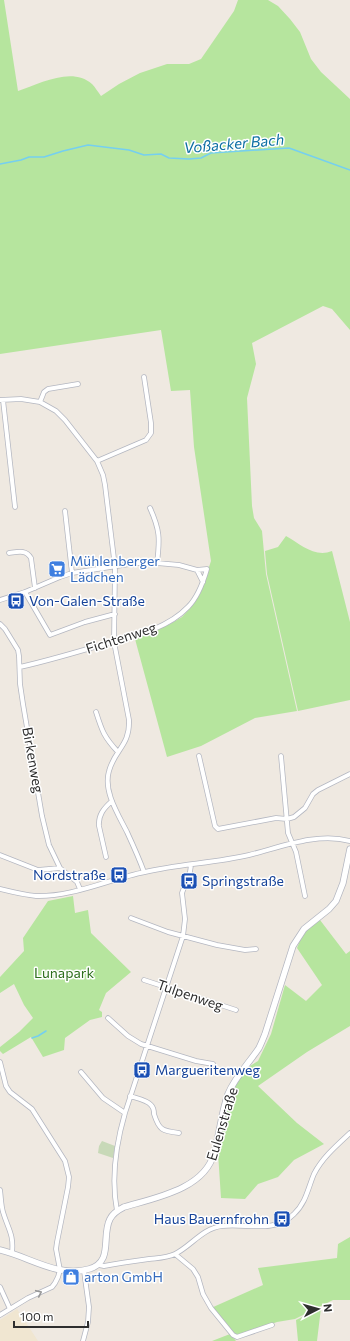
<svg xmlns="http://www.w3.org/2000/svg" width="350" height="1341" viewBox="0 0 350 1341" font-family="Commissioner,sans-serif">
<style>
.education{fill:#f0e6d1}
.green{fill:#b6e59e}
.cemetery{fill:#c8d9b8}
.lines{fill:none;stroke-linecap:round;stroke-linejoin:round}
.stream{stroke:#75cff0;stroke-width:1.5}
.street-casing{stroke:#b4b7c1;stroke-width:5.5}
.secondary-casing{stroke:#b4b7c1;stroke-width:7}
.street{stroke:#fff;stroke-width:4}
.secondary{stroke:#fff;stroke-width:5.5}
.oneway{stroke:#969696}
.labels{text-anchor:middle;stroke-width:3;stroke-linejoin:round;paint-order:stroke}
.shop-label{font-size:14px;fill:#366cbe;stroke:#fff;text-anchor:start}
.transit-label{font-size:14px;fill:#164399;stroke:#fff;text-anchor:start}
.street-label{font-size:14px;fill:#2e2e2e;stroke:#fff}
.park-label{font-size:14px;fill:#2c6e1b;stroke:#fff}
.water-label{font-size:15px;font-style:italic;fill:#0d6fa3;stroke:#fff}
</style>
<rect width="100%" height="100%" fill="#efe9e1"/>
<!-- education -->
<path class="education" d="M17,1309l21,32h-38v-21z"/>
<!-- green -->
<path class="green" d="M0,0h4l14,91c21,-7 54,-25 74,-7 3,3 6,8 9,12l18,-12 21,-11 27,-9h22l12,-5 33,-48 4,-11h30l10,6 12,13 10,13 11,27 10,13 29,27v231l-18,-21 -9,-3 -71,37 4,21 -9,34 5,108 2,12 8,13 4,43 31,137 -42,7 -54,28 -34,11 -32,-118 35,-15 12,-7 10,-11 8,-12 11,-33 -17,-114 -4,-57 -19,1 -10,-61 -161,24z
M286,536c14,8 29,22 46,15l18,71v78l-52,11 -31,-137 -2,-23 13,-4z
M73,896l2,17 13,-3 3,23 40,39 -25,21 -7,17 3,2v5l-12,3 -25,18 -1,12 -21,7 -12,-20 -28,17 -3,-3v-4l19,-15 14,-14 -9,-13 -10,-21 -14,9v-16l24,-26 -1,-13 25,-37z
M320,920l26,34 4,-3v75l-43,26 -49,34 39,37 27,21 -30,16 -16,17 -20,7 -13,15 -24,-1 -3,-45 3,-25 7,-25 6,-15 7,-11 9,-11 8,-5 13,-27 14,-49 21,16 16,-16 -25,-37 6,-15z
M350,1237v63h-17l-38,19 -18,3 -40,14 -3,-2 -23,-26 52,-23 -5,-17 79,-10 1,-14z
M321,1308l-4,33h-19l-2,-21z
M230,1334l6,7h-24z"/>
<!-- cemetery -->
<path class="cemetery" d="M102,1141l13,5 -2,12 -15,-5 1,-7z"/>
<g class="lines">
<!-- stream -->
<path class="stream" d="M0,164l21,-4 8,-3h15l19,-6 25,-6 41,5 15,5 17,-1 8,4 20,1 12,-1 10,-5 78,-5 61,22
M32,1038l6,-2 8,-5"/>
<!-- street casing -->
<g class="street-casing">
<path id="street" d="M0,400l21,-1 19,3 16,9 9,9 32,41 6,14 2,10 10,82 -1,75 15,78c1,26 -14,29 -20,51 -6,20 9,43 18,61 6,13 12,26 17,40
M3,400l12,107
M40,402l4,-10 4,-3 30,-5
M97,461l49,-21 5,-7v-10l-7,-46
M150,508c10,22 10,31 7,55
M65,511l7,62
M9,553c8,-1 17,-4 22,5l4,30
M197,570l6,12
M25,592l25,43 35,-13 30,-8
M0,600l25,-8 35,-15 12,-4 64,-10h21l22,2 18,5 10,-1c-4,14 -9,28 -19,38 -20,21 -50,28 -77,35 -30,9 -60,18 -91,25
M0,624l5,5 13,21 1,6 1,28 3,20 19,112 7,29 11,23 17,14 3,7
M96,712c6,19 8,25 22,40
M199,756l16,70 3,3 58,-11 11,1 7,-2 11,-9 8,-14 5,-4 32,-16
M281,756l7,77 8,19 9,44
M0,855l38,15 22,-2
M106,857l-7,-31c-1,-11 5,-18 13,-25
M0,889c12,3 24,6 36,7 37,1 73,-17 109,-24 34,-8 70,-9 104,-17 32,-8 68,-23 101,-14
M131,918l37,14 49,13 28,5 11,-1
M144,980l92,30
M108,1018l20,18 13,8 55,17 17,3
M0,1062l6,24 4,6 22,17 33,52 4,16 -1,10 -11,55 -1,7 4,21 -2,7 -3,6 -3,4 -24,11 -28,17
M81,1072l22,26 22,15
M130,1096c6,2 17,4 21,9 2,2 3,6 3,9 5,16 8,17 25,19
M0,1190c1,7 1,15 3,22 5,17 11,22 9,41
M117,1211c-6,-32 -1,-67 8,-98l58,-177 2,-17 -3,-26 8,-21 1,-7
M175,1254l18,15 5,8 5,17 8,14 22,27 4,2 35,-12
M99,1265l5,1c15,-3 30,-5 45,-7 8,-1 18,-1 26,-5 16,-8 28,-26 47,-28 25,-3 52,8 72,-12 12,-11 14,-26 20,-40 8,-16 23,-29 36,-41
M0,1287l10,22
M83,1341l5,-19 1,-15 -5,-36"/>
</g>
<!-- secondary casing -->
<g class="secondary-casing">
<path id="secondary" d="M0,1250c30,7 58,28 89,19 25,-7 12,-33 21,-50 3,-6 8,-9 14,-12 31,-9 81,-18 90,-54 6,-20 7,-39 14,-59 7,-17 21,-31 31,-46 2,-4 4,-9 6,-14l28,-88 11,-17 25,-20 7,-8 7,-18 7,-34"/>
</g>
<!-- street -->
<use href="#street" class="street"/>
<!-- secondary -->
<use href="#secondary" class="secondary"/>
</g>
<!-- one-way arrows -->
<defs><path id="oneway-chevron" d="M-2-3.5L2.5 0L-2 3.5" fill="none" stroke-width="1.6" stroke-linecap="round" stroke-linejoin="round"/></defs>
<use class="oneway" href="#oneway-chevron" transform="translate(39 1293) rotate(-25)"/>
<!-- icons -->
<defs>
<g id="supermarket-square" transform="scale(0.9)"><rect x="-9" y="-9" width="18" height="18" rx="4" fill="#3f7fe0" stroke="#fff"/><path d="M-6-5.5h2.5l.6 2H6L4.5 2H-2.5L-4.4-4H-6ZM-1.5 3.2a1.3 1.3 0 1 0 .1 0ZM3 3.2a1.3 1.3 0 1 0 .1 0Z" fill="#fff"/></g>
<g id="bus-square" transform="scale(0.9)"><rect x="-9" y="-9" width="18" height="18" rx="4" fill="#1a4fb4" stroke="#fff"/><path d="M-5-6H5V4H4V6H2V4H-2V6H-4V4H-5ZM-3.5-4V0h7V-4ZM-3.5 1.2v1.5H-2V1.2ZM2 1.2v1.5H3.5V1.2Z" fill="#fff"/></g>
<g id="shop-square" transform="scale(0.9)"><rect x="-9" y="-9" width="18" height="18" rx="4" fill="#3f7fe0" stroke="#fff"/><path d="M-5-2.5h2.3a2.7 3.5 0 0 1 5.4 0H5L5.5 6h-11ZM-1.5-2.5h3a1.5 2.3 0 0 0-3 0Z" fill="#fff"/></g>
</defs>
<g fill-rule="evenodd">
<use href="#supermarket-square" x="57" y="569"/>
<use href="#bus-square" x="16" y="601"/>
<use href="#bus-square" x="119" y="875"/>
<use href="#bus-square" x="189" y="881"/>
<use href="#bus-square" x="142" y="1070"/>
<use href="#bus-square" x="282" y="1219"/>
<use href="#shop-square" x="71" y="1277"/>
</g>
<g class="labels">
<!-- shop labels -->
<g class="shop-label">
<text x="70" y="566">Mühlenberger<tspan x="70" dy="16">Lädchen</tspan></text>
<text x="84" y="1282">arton GmbH</text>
</g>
<!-- transit labels -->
<g class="transit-label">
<text x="29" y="606">Von-Galen-Straße</text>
<text x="106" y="880" text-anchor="end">Nordstraße</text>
<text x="202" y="886">Springstraße</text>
<text x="155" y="1075">Margueritenweg</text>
<text x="269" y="1224" text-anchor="end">Haus Bauernfrohn</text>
</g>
<!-- street labels -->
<g class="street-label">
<text transform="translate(121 638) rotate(-18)" y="5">Fichtenweg</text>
<text transform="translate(33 760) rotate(80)" y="5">Birkenweg</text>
<text transform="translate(190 995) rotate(19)" y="5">Tulpenweg</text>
<text transform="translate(222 1124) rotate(-73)" y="5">Eulenstraße</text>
</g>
<!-- park labels -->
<g class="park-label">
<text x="64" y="978">Lunapark</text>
</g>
<!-- water labels -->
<g class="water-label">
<text transform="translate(234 144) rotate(-5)" y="5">Voßacker Bach</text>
</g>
</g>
<!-- north arrow -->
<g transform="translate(318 1309) rotate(84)" stroke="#ffffff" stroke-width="3" paint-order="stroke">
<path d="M0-3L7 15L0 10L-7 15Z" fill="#2e2e2e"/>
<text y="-6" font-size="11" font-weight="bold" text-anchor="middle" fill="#2e2e2e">N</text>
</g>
<!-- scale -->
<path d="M14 1321v6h74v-6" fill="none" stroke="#2e2e2e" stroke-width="2"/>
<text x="20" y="1321" font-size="12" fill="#2e2e2e" stroke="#ffffff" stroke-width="3" paint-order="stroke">100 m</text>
</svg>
